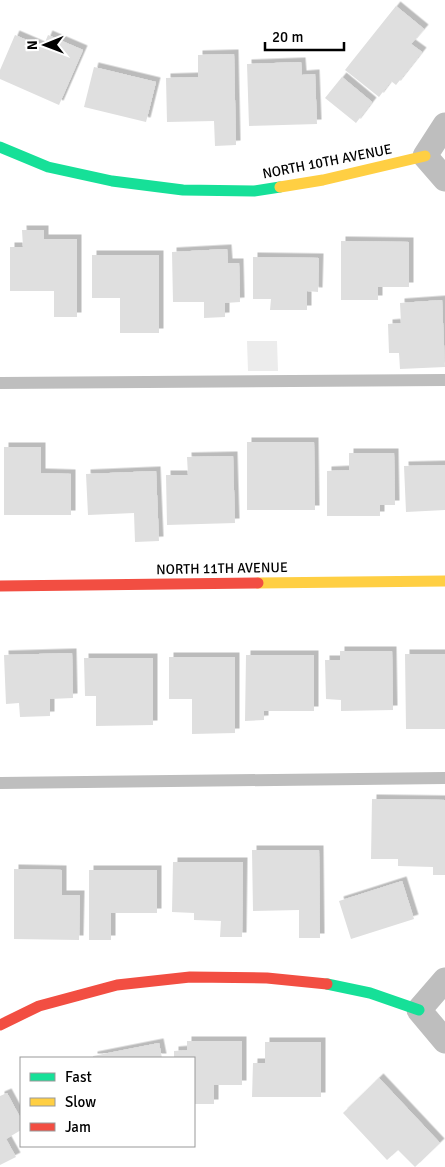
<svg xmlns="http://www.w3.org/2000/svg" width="445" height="1167" viewBox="0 0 445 1167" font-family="Signika,sans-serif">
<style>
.green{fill:#ececec}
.building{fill:#dfdfdf;filter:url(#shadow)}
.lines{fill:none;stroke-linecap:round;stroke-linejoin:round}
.lane{stroke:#bebebe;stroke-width:12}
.street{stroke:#bebebe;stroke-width:25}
.fast{stroke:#16e098;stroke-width:11}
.slow{stroke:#ffcf43;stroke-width:11}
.jam{stroke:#f24e42;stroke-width:11}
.labels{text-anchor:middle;stroke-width:4.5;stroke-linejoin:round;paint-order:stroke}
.street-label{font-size:14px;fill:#000;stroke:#fff}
</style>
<defs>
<filter id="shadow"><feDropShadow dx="4.5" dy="-4.5" stdDeviation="0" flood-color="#0004"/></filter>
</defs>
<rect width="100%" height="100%" fill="#fff"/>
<!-- green -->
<path class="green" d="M247,341h30l1,30h-30z"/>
<!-- building -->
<path class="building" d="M396,6l28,23 -13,15 11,8 -26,33 -5,-4 -12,16 -34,-27z
M15,35l28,12 5,-12 35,15 -24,55 -59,-26v-9z
M234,54l2,91 -21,1 -1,-25 -47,1 -1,-44 32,-1v-22z
M301,62l1,13 13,-1 2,50 -68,2 -2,-62z
M94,67l62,15 -10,40 -62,-15z
M342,77l30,25 -16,21 -31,-25z
M22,230h22v9h33v78h-23v-26h-44v-44h13z
M341,241l68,1v45h-31v13h-37z
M227,249l1,14h11l1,39 -15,1v14l-21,1v-16h-31l-1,-50z
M92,255h67v78h-39v-35h-28z
M253,257l66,1 -1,34 -11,-1v19h-37l1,-11h-18z
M442,300l3,67 -45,2 -1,-16h-10l-1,-29 13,-1 -1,-20z
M247,442h67l1,68h-68z
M4,447h37v26l30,1v41h-67z
M349,453h45l1,52h-15v11h-53v-45l22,-1z
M233,456l2,67 -68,2 -1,-50h22l-1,-18z
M445,465v45l-39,2 -2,-46z
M156,471l3,70 -24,1 -1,-29 -46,2 -2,-41z
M340,651h52l1,59 -52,1v-11l-15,-1 -1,-39h15z
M72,653l1,45 -23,1v17l-30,1 -1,-14 -13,1 -2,-49z
M405,654h40v75h-39z
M246,655h68v56h-50v9l-19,1z
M169,657h66v76l-43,1v-35h-23z
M84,658h69v67l-57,1v-30h-11z
M372,799l73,1v75h-12v-8l-35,-1v-7h-27z
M252,850h67l1,88h-21v-28l-46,1z
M173,862h70l-1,75h-22l1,-16 -27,-1v-7l-22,-1z
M14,869l48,1v25h18l-1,45 -65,-1z
M89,870h68v43h-46v27h-22z
M402,881l12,38 -63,20 -12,-38z
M187,1041h55v44h-28v19h-20v-46h-20v-7l13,-1z
M265,1042h56v55h-69l1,-34h12z
M159,1043l3,15h-69v-2z
M379,1078l61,65 -25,24 -17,-17 -11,10 -44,-47z
M7,1093l14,26v11l-15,9 10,18 -16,8v-69z"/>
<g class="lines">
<!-- lane -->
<path class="lane" d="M0,383l445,-3
M0,783l445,-5"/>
<!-- street -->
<path class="street" d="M445,125l-20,31 20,23
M445,980l-26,30 26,31"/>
<!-- fast -->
<path class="fast" d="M0,147l48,20 64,14 71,9 71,1 26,-4
M327,984l43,9 49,17"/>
<!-- slow -->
<path class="slow" d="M280,187l43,-7 102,-24
M258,583l187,-2"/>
<!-- jam -->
<path class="jam" d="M0,586l258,-3
M0,1025l39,-19 78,-21 73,-8 77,1 60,6"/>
</g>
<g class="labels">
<!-- street labels -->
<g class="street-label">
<text transform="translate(327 161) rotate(-11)" y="5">NORTH 10TH AVENUE</text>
<text transform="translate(222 568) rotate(-1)" y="5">NORTH 11TH AVENUE</text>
</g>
</g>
<!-- legend -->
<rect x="20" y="1057" width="175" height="90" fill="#ffffff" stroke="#999999"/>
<rect x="30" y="1073" width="25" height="8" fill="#16e098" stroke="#999999"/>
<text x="65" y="1082" font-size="15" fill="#000000">Fast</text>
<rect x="30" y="1098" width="25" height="8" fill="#ffcf43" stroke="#999999"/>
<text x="65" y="1107" font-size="15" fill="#000000">Slow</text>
<rect x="30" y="1123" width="25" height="8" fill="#f24e42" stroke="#999999"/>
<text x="65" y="1132" font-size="15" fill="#000000">Jam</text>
<!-- north arrow -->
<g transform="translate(45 45) rotate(269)" stroke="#ffffff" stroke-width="4" paint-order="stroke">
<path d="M0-4L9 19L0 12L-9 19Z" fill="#000000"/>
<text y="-8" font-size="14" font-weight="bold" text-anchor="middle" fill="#000000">N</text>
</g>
<!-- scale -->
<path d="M265 42v8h79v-8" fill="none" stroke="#000000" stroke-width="2.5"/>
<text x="272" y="42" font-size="15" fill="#000000" stroke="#ffffff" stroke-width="4" paint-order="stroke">20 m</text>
</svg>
